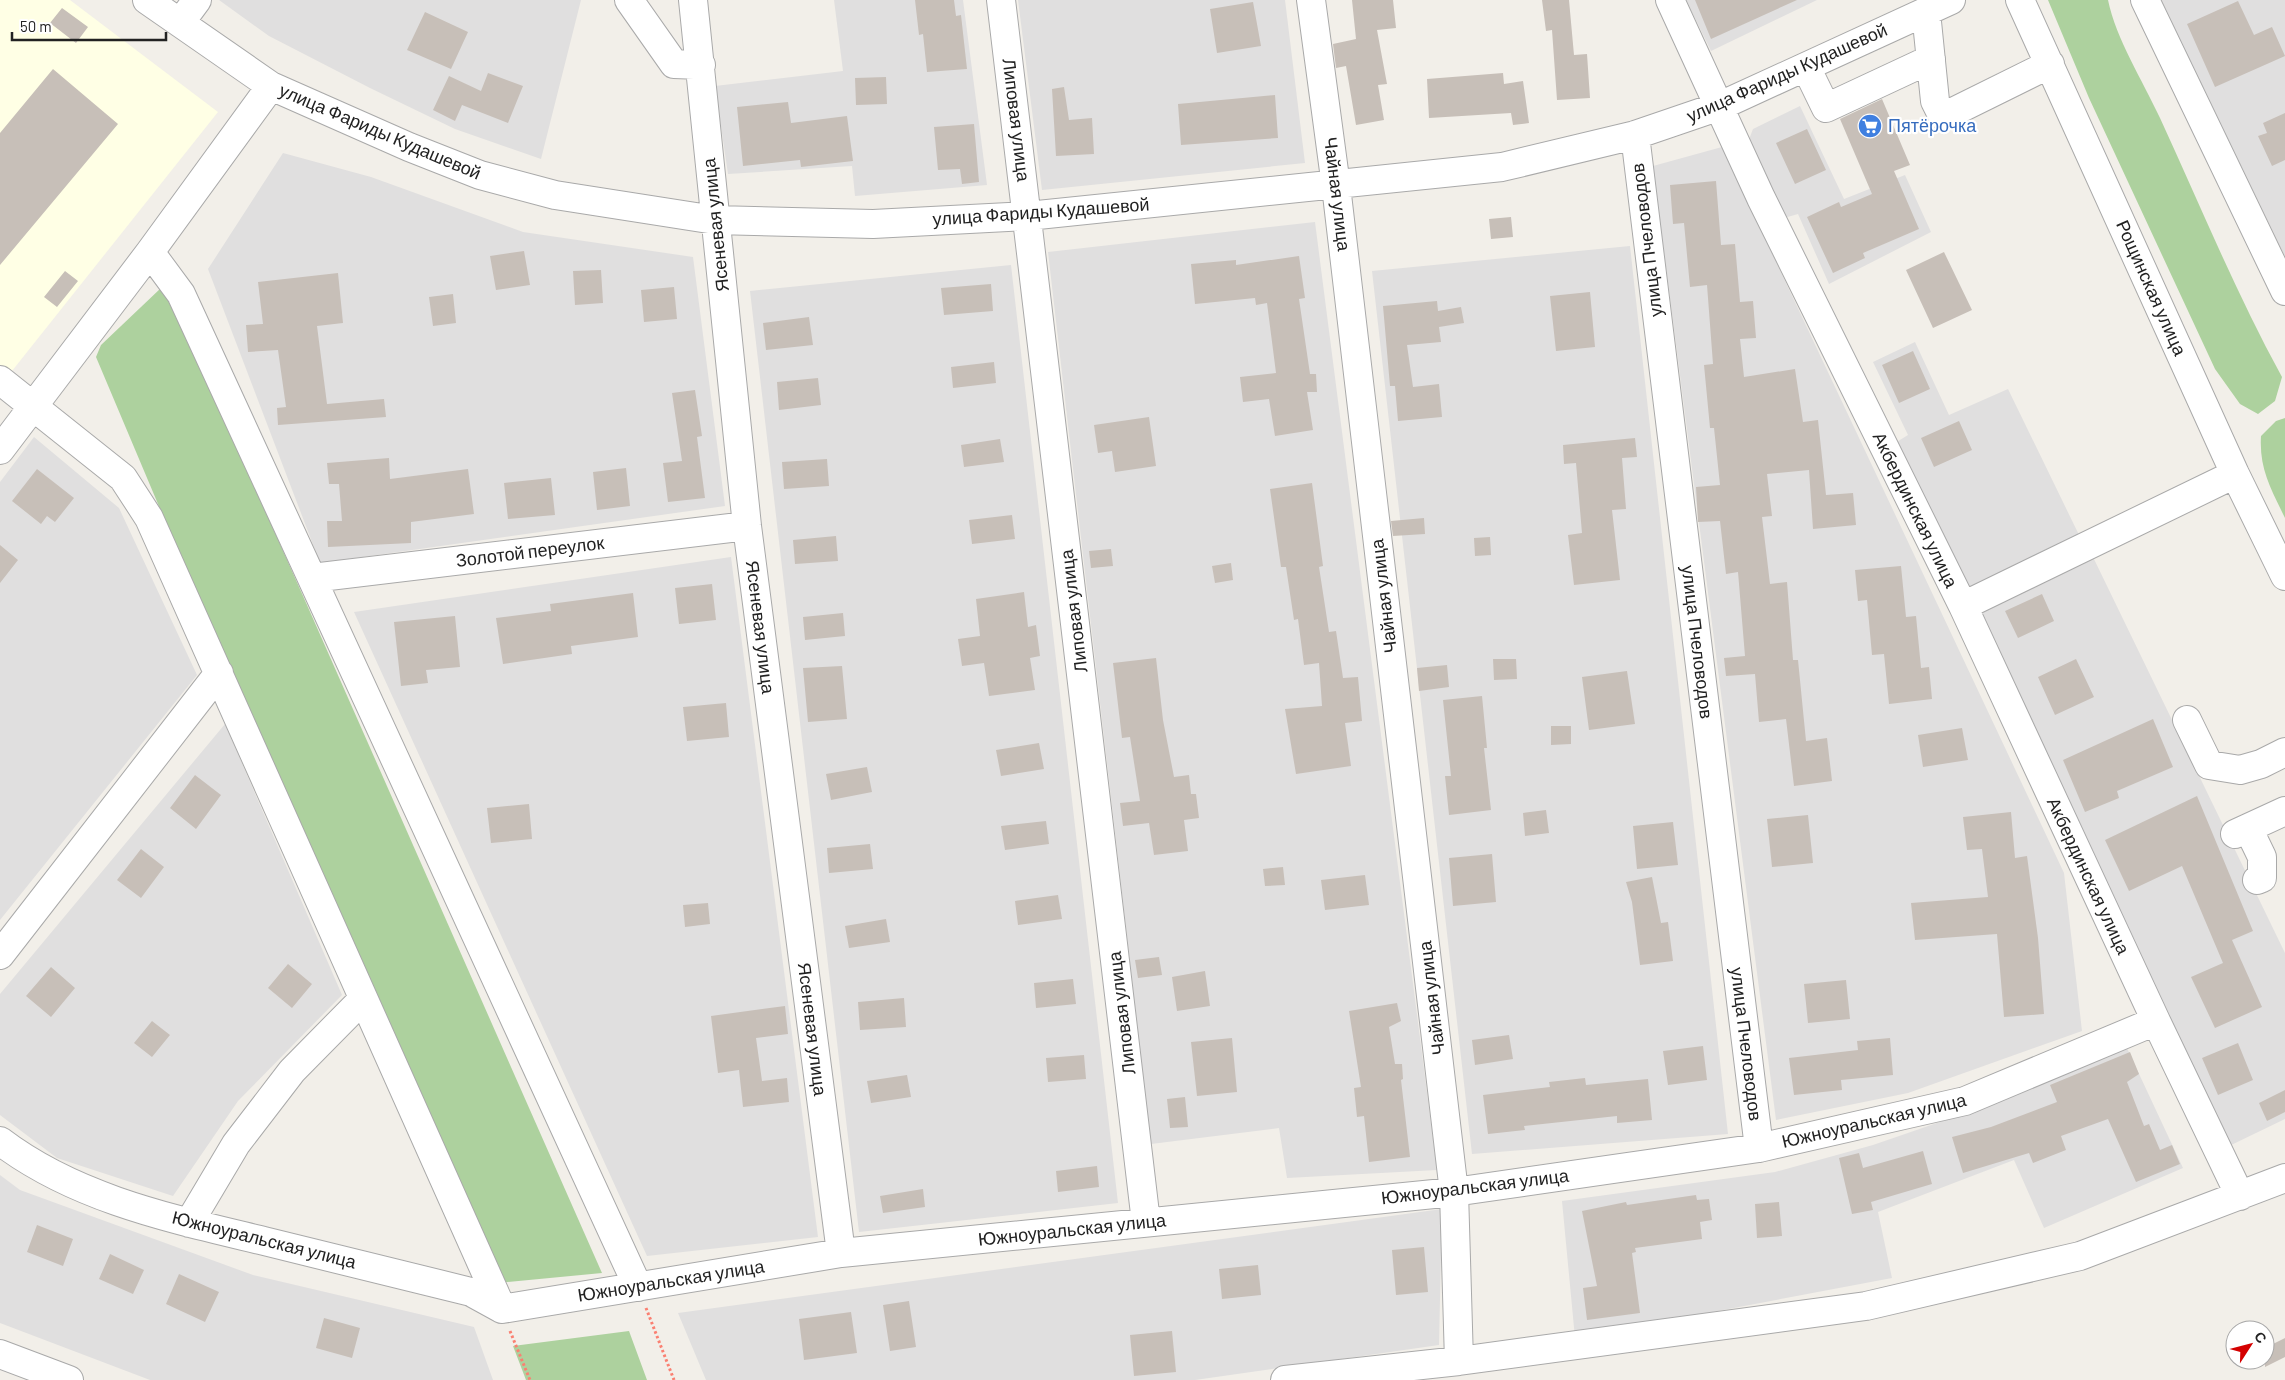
<svg xmlns="http://www.w3.org/2000/svg" width="2285" height="1380" viewBox="0 0 2285 1380" font-family="Barlow,sans-serif">
<style>
.residential{fill:#e0dfdf}
.education{fill:#ffffe5}
.forest{fill:#add19e}
.building{fill:#c7bfb8}
.lines{fill:none;stroke-linecap:round;stroke-linejoin:round}
.minor-casing{stroke:#a9a9a9;stroke-width:30}
.path{stroke:#fa8072;stroke-width:3;stroke-dasharray:2.5 2.5;stroke-linecap:butt}
.minor{stroke:#fff;stroke-width:28}
.labels{text-anchor:middle;stroke-width:4.5;stroke-linejoin:round;paint-order:stroke}
.street-label{font-size:18px;fill:#222;stroke:#fff}
.shop-label{font-size:18px;fill:#366cbe;stroke:#fff;text-anchor:start}
</style>
<rect width="100%" height="100%" fill="#f2efe9"/>
<!-- residential -->
<path class="residential" d="M219,0h362l-40,159 -86,-30 -85,-41 -101,-52z
M834,0h129l24,185 -132,11 -3,-30 -124,8 -13,-88 128,-15z
M1018,0h267l20,163 -263,27z
M1686,0h131l-106,51z
M2161,0h124v257z
M1800,106l44,93 61,-24 26,57 -102,52 -31,-70 -14,4 -36,-76 5,-13z
M1722,147l342,726 18,158 -174,62 -132,27 -123,-954z
M283,153l88,24 152,55 170,25 32,249 -405,57 -112,-294z
M1315,222l122,948 -150,8 -8,-50 -128,16 -103,-892z
M1630,246l98,888 -256,20 -100,-883z
M1011,265l107,938 -259,29 -109,-941z
M1915,342l34,73 59,-26 72,148 -112,56 -73,-150 13,-8 -35,-73z
M34,437l85,71 78,167 -197,245v-438z
M2092,555l193,398v166l-58,28 -247,-538z
M731,557l87,680 -171,19 -293,-644z
M225,724l117,271 -104,106 -65,95 -116,-38 -57,-43v-121z
M2126,1046l57,122 -139,60 -30,-68 -136,52 14,66 -317,60 -13,-137 213,-29 98,-27 122,-42z
M0,1175l20,15 233,85 221,52 19,53h-343l-150,-57z
M1442,1209l-3,136 -244,35h-489l-28,-67z"/>
<!-- education -->
<path class="education" d="M0,0h70l148,112 -210,264 -8,-7z"/>
<!-- forest -->
<path class="forest" d="M2048,0h60c8,39 35,81 52,118 40,87 76,175 122,259l-7,24 -17,13 -18,-10 -25,-35 -126,-271z
M161,288l10,9 431,976 -115,11 -391,-927 5,-12z
M2285,418v100c-14,-29 -26,-49 -24,-82l15,-15z
M629,1331l18,49h-121l-13,-34z"/>
<!-- building -->
<path class="building" d="M915,0h39l2,16 5,-1 6,54 -40,3 -4,-38 -4,1z
M1352,0h41l3,28 -19,2 10,54 -9,1 6,35 -28,5 -10,-59 -10,2 -3,-24 23,-5z
M1542,0h27l5,55 13,-1 3,44 -33,2 -5,-70 -6,1z
M1695,0h102l-86,39z
M2238,1l16,34 18,-8 13,29 -70,31 -28,-63z
M1253,2l8,44 -44,7 -7,-44z
M62,8l26,19 -12,16 -26,-20z
M425,12l43,20 -17,37 -44,-19z
M53,69l65,55 -118,141v-132z
M488,73l35,13 -15,37 -46,-18 -7,16 -22,-11 16,-34 32,15z
M1503,73l1,11 19,-3 6,42 -16,2 -2,-12 -82,5 -2,-39z
M886,77l1,27 -31,1 -1,-27z
M1064,87l5,33 23,-2 2,36 -38,2 -4,-67z
M1275,95l3,43 -97,7 -3,-41z
M1882,99l28,66 -16,6 25,58 -56,24 2,5 -32,15 -26,-56 32,-15 2,5 31,-13 -32,-75z
M788,102l3,21 56,-7 6,45 -52,6 -1,-7 -57,6 -6,-59z
M2285,113v47l-13,6 -14,-30 9,-3 -4,-10z
M974,124l5,58 -17,2 -2,-15 -22,1 -4,-43z
M1807,129l19,41 -31,14 -19,-41z
M1716,181l5,64 14,-1 5,58 13,-1 3,37 -16,1 4,38 51,-8 8,53 15,-2 8,75 27,-2 3,32 -43,4 -4,-59 -42,4 5,42 -10,1 8,67 17,-2 6,78h5l8,81 21,-3 5,43 -38,5 -8,-67 -27,3 -4,-48 -29,2 -2,-18 21,-2 -7,-84 -12,2 -6,-53 -22,1 -2,-35 24,-2 -6,-57h-4l-6,-63 9,-1 -6,-79 -17,2 -6,-64 -11,1 -3,-39z
M1511,217l2,20 -22,2 -2,-20z
M524,251l6,34 -34,5 -6,-34z
M1944,252l28,58 -39,18 -27,-58z
M1299,256l6,42 -6,1 11,75h6l1,18h-10l6,38 -38,6 -6,-37 -26,3 -3,-25 36,-4 -9,-70 -11,2 -1,-7 -60,6 -4,-40 45,-4v5z
M601,270l2,33 -28,2 -2,-34z
M65,271l13,10 -21,26 -13,-10z
M338,273l5,50 -26,3 10,78 57,-5 2,18 -108,8 -1,-17 9,-1 -8,-57 -30,2 -2,-27 17,-1 -5,-42z
M991,284l2,27 -49,4 -3,-27z
M674,287l3,32 -33,3 -3,-32z
M1590,292l5,55 -39,4 -6,-55z
M453,294l3,29 -23,3 -4,-29z
M1437,301l1,10 23,-4 3,16 -25,4 2,15 -34,3 6,42 26,-3 3,33 -44,4 -3,-35h-5l-7,-80z
M809,317l4,28 -47,5 -3,-27z
M1913,351l17,38 -31,14 -17,-38z
M994,362l2,21 -43,5 -2,-21z
M818,378l3,27 -42,5 -2,-28z
M695,390l7,46 -5,1 8,61 -37,4 -5,-39 19,-2 -10,-68z
M1149,417l7,49 -41,6 -3,-21 -14,2 -4,-28z
M1959,421l13,29 -38,17 -13,-29z
M1635,438l2,19 -15,1 4,51 -14,1 8,70 -46,5 -6,-50 14,-2 -6,-70 -12,1 -1,-19z
M1000,439l4,23 -40,5 -3,-22z
M389,458l1,21 78,-10 6,45 -63,8v21l-83,4 -1,-26h15l-3,-37h-10l-2,-21z
M827,459l2,27 -45,3 -2,-27z
M626,468l4,38 -33,4 -4,-38z
M37,469l37,29 -19,24 -8,-6 -6,8 -29,-23z
M551,478l4,37 -47,4 -4,-36z
M1312,483l11,83 -4,1 10,65 7,-1 7,47 15,-1 4,44 -17,2 6,43 -55,8 -11,-65 37,-3 -3,-43 -15,2 -6,-46 -4,1 -8,-53h-5l-11,-78z
M1012,515l3,24 -43,5 -3,-24z
M1424,518l1,16 -32,2 -2,-15z
M836,536l2,25 -43,3 -2,-24z
M1490,537l1,18 -16,1 -1,-18z
M0,545l18,15 -18,23z
M1111,549l2,17 -22,2 -2,-17z
M1231,563l2,17 -18,3 -3,-17z
M1901,566l5,51 10,-1 5,52 8,-1 3,32 -43,5 -5,-50 -12,1 -5,-55 -9,1 -3,-31z
M712,584l4,36 -37,4 -4,-36z
M1024,592l4,35 8,-2 4,31 -10,2 5,32 -46,6 -5,-33 -22,3 -4,-27 22,-3 -4,-37z
M633,593l5,44 -67,9 1,8 -69,10 -7,-46 55,-7 -1,-7z
M2042,594l12,27 -36,17 -13,-27z
M843,613l2,23 -40,4 -2,-23z
M455,616l5,51 -34,3 2,13 -27,3 -7,-64z
M1156,658l7,62 11,57 15,-2 2,19h5l3,24 -15,2 4,31 -34,4 -5,-32 -26,3 -3,-23 20,-2 -10,-64 -8,1 -9,-75z
M1493,659h23l1,20 -23,1z
M2076,659l18,38 -39,18 -17,-38z
M1447,665l2,22 -30,4 -2,-23z
M842,666l5,53 -39,3 -5,-54z
M1627,671l8,53 -46,6 -7,-53z
M1482,696l5,52h-3l7,62 -42,5 -4,-39h6l-8,-76z
M726,703l3,34 -42,4 -4,-34z
M2153,719l20,48 -56,24 2,7 -34,14 -22,-52z
M1551,726h20v18l-20,1z
M1962,728l6,32 -45,7 -5,-32z
M1039,743l5,26 -43,7 -5,-26z
M867,767l5,25 -41,8 -5,-26z
M195,775l26,20 -25,34 -26,-21z
M2197,796l56,135 -21,9 30,67 -47,21 -24,-51 32,-14 -41,-97 -53,25 -24,-51z
M529,804l3,35 -41,4 -4,-35z
M1546,810l3,23 -24,3 -2,-23z
M2011,812l4,46 12,-2 11,82 6,76 -40,3 -7,-83 -82,6 -4,-37 77,-6 -6,-48 -15,1 -4,-33z
M1808,815l5,48 -41,4 -5,-48z
M1046,821l3,23 -44,6 -4,-24z
M1673,822l5,43 -41,4 -4,-43z
M870,844l3,25 -44,4 -2,-25z
M141,849l23,18 -23,31 -24,-18z
M1492,854l4,48 -43,4 -4,-48z
M1283,867l2,18 -20,1 -2,-17z
M1365,875l4,30 -44,5 -4,-30z
M1652,877l9,46 7,-1 5,39 -33,4 -8,-63 -6,-20z
M1058,895l4,24 -44,6 -3,-24z
M708,903l2,21 -25,3 -2,-22z
M886,919l4,23 -41,6 -4,-22z
M1159,957l3,18 -24,3 -3,-18z
M288,964l24,20 -20,24 -24,-20z
M51,967l24,21 -24,29 -25,-21z
M1205,971l5,35 -33,5 -5,-34z
M1073,979l3,25 -40,4 -2,-25z
M1846,980l4,39 -42,4 -4,-39z
M904,998l2,29 -46,3 -2,-28z
M1397,1003l4,18 -12,6 6,37h7l1,15 -2,1 9,77 -41,5 -5,-46 -7,1 -3,-29 7,-1 -12,-76z
M785,1006l3,28 -32,4 6,43 25,-3 2,24 -46,5 -4,-37 -21,3 -7,-57z
M152,1021l18,14 -18,22 -18,-14z
M1509,1035l4,24 -38,6 -3,-25z
M1232,1038l5,54 -40,4 -6,-54z
M1890,1038l3,37 -52,5 1,10 -48,5 -5,-37 69,-8 -1,-9z
M2238,1043l15,37 -35,15 -16,-37z
M1703,1046l4,34 -39,5 -5,-34z
M2130,1052l9,22 -12,8 17,44 5,-2 11,26 12,-5 8,19 -44,18 -28,-63 -47,17 5,14 -33,13 -4,-10 -66,20 -11,-36 39,-10 66,-25 -7,-17z
M1084,1055l2,24 -38,3 -2,-24z
M907,1075l4,22 -40,6 -4,-22z
M1585,1078l1,7 62,-6 4,41 -35,3v-7l-93,10 1,4 -37,4 -5,-39 67,-8 -1,-5z
M2285,1090v22l-18,9 -8,-18z
M1185,1097l3,30 -18,1 -3,-29z
M1923,1151l9,33 -61,18 2,8 -21,4 -13,-56 20,-5 4,15z
M1097,1166l2,21 -41,5 -2,-21z
M923,1189l2,18 -42,6 -3,-17z
M1696,1195l1,5 12,-1 3,21 -12,2 2,17 -67,9 1,4 -4,1 8,60 -53,7 -4,-32 14,-2 -15,-75 44,-9 1,3z
M1779,1202l3,34 -25,2 -2,-34z
M37,1225l36,14 -10,27 -36,-14z
M1424,1247l4,45 -32,3 -4,-45z
M110,1254l34,16 -11,24 -34,-15z
M1258,1265l3,30 -39,4 -3,-30z
M179,1274l40,18 -14,30 -39,-18z
M909,1301l7,46 -26,4 -7,-46z
M851,1312l6,41 -53,7 -5,-41z
M324,1318l36,10 -8,30 -36,-10z
M1172,1331l4,41 -42,4 -4,-41z
M2285,1338v19l-20,10v-19z"/>
<g class="lines">
<!-- minor casing -->
<g class="minor-casing">
<path id="minor" d="M147,0l124,86 138,61 71,28 75,20 160,25 158,4 155,-8 474,-49 133,-32 85,-29 231,-106
M629,0l45,64 27,1
M693,0l54,526 94,727
M1001,0l145,1222
M1311,0l25,186 118,1006 5,169
M1670,0l91,198 202,408 193,415 84,175
M2020,0l215,474 50,102
M2145,0l140,291
M1926,12l9,89 7,14 11,-3 97,-48
M180,23l17,-23
M1806,67l20,41 105,-49
M1635,135l124,1013
M150,252l31,42 457,993
M0,380l123,98 26,40 353,791
M0,450l150,-198 121,-166
M312,578l435,-52
M1963,606l272,-132
M2187,720l22,45 31,5 21,-6 24,-12
M2248,828l14,29v21l-5,2
M2235,834l50,-23
M0,955l219,-282
M0,1141c76,58 173,78 264,100 69,17 138,34 207,51l31,17 339,-56 613,-61 305,-44 206,-47 191,-80
M189,1223l47,-79 56,-73 71,-72
M0,1354l69,26
M1285,1380l174,-19 407,-55 214,-50 205,-78"/>
</g>
<!-- path -->
<path class="path" d="M646,1308l28,72
M510,1331l20,49"/>
<!-- minor -->
<use href="#minor" class="minor"/>
</g>
<!-- icons -->
<defs>
<g id="supermarket-disc" transform="scale(1.25)"><circle r="9.5" fill="#3f7fe0" stroke="#fff"/><path d="M-6-5.5h2.5l.6 2H6L4.5 2H-2.5L-4.4-4H-6ZM-1.5 3.2a1.3 1.3 0 1 0 .1 0ZM3 3.2a1.3 1.3 0 1 0 .1 0Z" fill="#fff"/></g>
</defs>
<g fill-rule="evenodd">
<use href="#supermarket-disc" x="1870" y="126"/>
</g>
<g class="labels">
<!-- street labels -->
<g class="street-label">
<text transform="translate(1787 73) rotate(-24)" y="6">улица Фариды Кудашевой</text>
<text transform="translate(1016 120) rotate(83)" y="6">Липовая улица</text>
<text transform="translate(380 132) rotate(23)" y="6">улица Фариды Кудашевой</text>
<text transform="translate(1337 194) rotate(83)" y="6">Чайная улица</text>
<text transform="translate(1041 212) rotate(-4)" y="6">улица Фариды Кудашевой</text>
<text transform="translate(716 225) rotate(-96)" y="6">Ясеневая улица</text>
<text transform="translate(1647 240) rotate(-97)" y="6">улица Пчеловодов</text>
<text transform="translate(2151 288) rotate(66)" y="6">Рощинская улица</text>
<text transform="translate(1915 510) rotate(64)" y="6">Акбердинская улица</text>
<text transform="translate(530 552) rotate(-7)" y="6">Золотой переулок</text>
<text transform="translate(1384 596) rotate(-97)" y="6">Чайная улица</text>
<text transform="translate(1074 611) rotate(-97)" y="6">Липовая улица</text>
<text transform="translate(760 627) rotate(83)" y="6">Ясеневая улица</text>
<text transform="translate(1697 642) rotate(83)" y="6">улица Пчеловодов</text>
<text transform="translate(2088 876) rotate(65)" y="6">Акбердинская улица</text>
<text transform="translate(1432 998) rotate(-97)" y="6">Чайная улица</text>
<text transform="translate(1122 1013) rotate(-97)" y="6">Липовая улица</text>
<text transform="translate(812 1029) rotate(83)" y="6">Ясеневая улица</text>
<text transform="translate(1746 1044) rotate(83)" y="6">улица Пчеловодов</text>
<text transform="translate(1874 1121) rotate(-13)" y="6">Южноуральская улица</text>
<text transform="translate(1475 1187) rotate(-7)" y="6">Южноуральская улица</text>
<text transform="translate(1072 1230) rotate(-6)" y="6">Южноуральская улица</text>
<text transform="translate(264 1240) rotate(14)" y="6">Южноуральская улица</text>
<text transform="translate(671 1281) rotate(-9)" y="6">Южноуральская улица</text>
</g>
<!-- shop labels -->
<g class="shop-label">
<text x="1888" y="132">Пятёрочка</text>
</g>
</g>
<!-- north arrow -->
<g transform="translate(2250 1345) rotate(54)"><circle r="24" fill="#ffffff" stroke="#a7a7a7"/>
<path d="M0-4L9 19L0 12L-9 19Z" fill="#d40000"/>
<text y="-8" font-size="14" font-weight="bold" text-anchor="middle" fill="#222222">С</text>
</g>
<!-- scale -->
<path d="M12 32v8h154v-8" fill="none" stroke="#222222" stroke-width="2.5"/>
<text x="20" y="32" font-size="15" fill="#222222" stroke="#ffffff" stroke-width="4" paint-order="stroke">50 m</text>
</svg>
